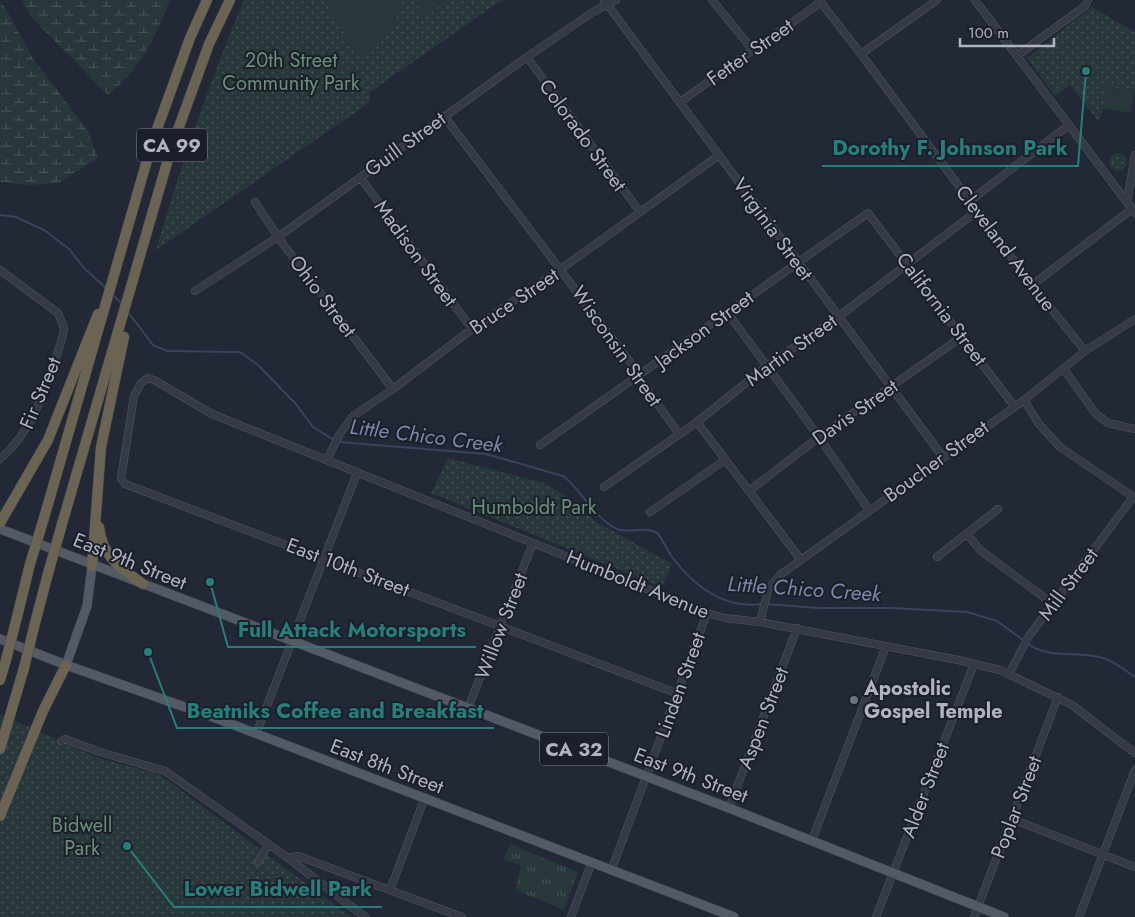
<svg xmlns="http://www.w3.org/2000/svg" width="1135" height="917" viewBox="0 0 1135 917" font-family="Jost,sans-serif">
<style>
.grass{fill:url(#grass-tufts)}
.wetland{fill:url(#wetland-marsh)}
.park{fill:url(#park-dots)}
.pitch{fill:#28373a}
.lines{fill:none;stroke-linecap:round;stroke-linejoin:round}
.stream{stroke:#39435c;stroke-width:2}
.minor-casing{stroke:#535763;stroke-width:8}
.major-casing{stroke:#3f434f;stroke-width:10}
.highway-casing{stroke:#404450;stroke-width:11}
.minor{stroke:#353a45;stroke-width:7}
.major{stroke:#535965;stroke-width:9}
.highway{stroke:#6b6453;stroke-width:10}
.highway-bridge-casing{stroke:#404450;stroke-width:11;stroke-linecap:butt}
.highway-bridge{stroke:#6b6453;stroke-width:10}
.worship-dot{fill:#6b7280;stroke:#1b1f2a;stroke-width:2}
.labels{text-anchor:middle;stroke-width:4;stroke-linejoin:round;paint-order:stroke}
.shield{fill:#1b1f2a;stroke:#838794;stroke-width:1}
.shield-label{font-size:19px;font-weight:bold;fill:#b0b4c2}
.street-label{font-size:20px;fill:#b0b4c2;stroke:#1b1f2a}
.park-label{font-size:20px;fill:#6a9078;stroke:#1b1f2a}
.poi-label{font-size:20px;font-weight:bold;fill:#b0b4c2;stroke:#1b1f2a;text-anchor:start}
.water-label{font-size:21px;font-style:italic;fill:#7b88a7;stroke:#1b1f2a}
.leader{fill:none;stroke:#277f7b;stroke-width:2}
.callout-dot{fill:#277f7b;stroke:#1b1f2a;stroke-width:2}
.callout-label{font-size:21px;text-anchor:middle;font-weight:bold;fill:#277f7b;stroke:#1b1f2a;stroke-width:4;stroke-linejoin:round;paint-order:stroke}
</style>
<defs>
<pattern id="grass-tufts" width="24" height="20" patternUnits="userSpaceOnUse" patternTransform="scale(1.25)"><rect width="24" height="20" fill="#28373a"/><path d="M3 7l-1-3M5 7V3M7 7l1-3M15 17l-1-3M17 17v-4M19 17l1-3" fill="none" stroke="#455255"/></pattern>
<pattern id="wetland-marsh" width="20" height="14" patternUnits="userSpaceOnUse" patternTransform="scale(1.25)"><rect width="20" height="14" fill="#28373a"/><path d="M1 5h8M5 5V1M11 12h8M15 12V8" fill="none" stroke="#455255"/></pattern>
<pattern id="park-dots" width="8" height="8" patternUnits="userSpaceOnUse" patternTransform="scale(1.25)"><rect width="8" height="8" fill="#28373a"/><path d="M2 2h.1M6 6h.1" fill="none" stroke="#455255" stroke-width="1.8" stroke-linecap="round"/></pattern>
</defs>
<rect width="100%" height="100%" fill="#222835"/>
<!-- grass -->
<path class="grass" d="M510,844l68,28 -14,38 -49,-20 6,-24 -17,-7z"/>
<!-- wetland -->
<path class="wetland" d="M22,0h148c-15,39 -29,68 -62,95l-76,-77z
M0,3l5,4 27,50 56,74 10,27 -39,25 -30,2 -29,-3z"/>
<!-- park -->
<path class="park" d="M244,0h258l-132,92 -1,11 -213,147c25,-85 53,-168 88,-250z
M1092,7l43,25v59l-28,-4 -4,23 -5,11 -28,-36 -15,11 -28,-38z
M1109 162a9 9 0 1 1 18 0a9 9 0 1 1-18 0Z
M448,458l96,25 22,13 29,25 77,43 -10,23 -231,-94z
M0,714l98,44 61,16 192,143h-351z"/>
<!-- pitch -->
<path class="pitch" d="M324,0h79c-6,25 -23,45 -45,57z
M414,0h34l-25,17z
M1106,87l29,4 -4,22 -28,-5z"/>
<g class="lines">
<!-- stream -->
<path class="stream" d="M0,215l16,2 28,13 25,19 15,19 22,20
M113,295l9,9
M128,312l25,33 14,6 73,1 18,13 37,38 18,24 21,13
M339,442l147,12 77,22c20,15 30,41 54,53 11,5 32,-4 41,5 5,6 9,16 14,23 22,29 51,52 89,47
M766,604l52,4h74l75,4 30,9 26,19
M1027,643c19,15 44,9 67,13 16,2 28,12 41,21"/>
<!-- minor casing -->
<g class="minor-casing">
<path id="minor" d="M604,0l339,457
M712,0l40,49
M819,0l42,54 171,231 53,66
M975,0l160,213
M861,54l76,-54
M1018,55l67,-49 3,-6
M527,57l113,155
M680,102l141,-100
M444,116l189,250 5,11 41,57
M360,177l112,152
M971,200l98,-75
M255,202l25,38 113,149
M1127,202l8,-47
M0,270l58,43 6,15 -2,11c-15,44 -26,89 -62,120
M1032,285l100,-76
M195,291l83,-54 249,-180 66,-45 23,-12
M727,312l92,125 50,73
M1064,369l31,44 13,10 27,6
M1024,400l15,24 21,23 75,51
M697,422l104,138
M540,445l328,-232 146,193
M327,460l12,-25 14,-19 40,-27 79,-60 89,-60 157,-113
M604,487l93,-65 69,-55 72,-50 139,-106
M749,491l70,-54 144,-101
M650,512l75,-52
M967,534l13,16 73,54
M937,557l61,-48
M760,622l8,-33 12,-14 244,-175 61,-49 50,-32
M1009,674l20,-38 104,-139
M676,693l-551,-209 -4,-6 13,-82 7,-13 7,-5 6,2 58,34 495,199 18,5 35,4 198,38 42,10 72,35 63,48
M468,708l65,-165
M256,734l101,-261
M61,741l4,-2 35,13 65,19 123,87 77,59
M729,808l68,-180
M1012,819l123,48
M812,840l74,-194
M288,858l10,-2 164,61
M258,862l11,-18
M611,871l96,-258
M390,890l34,-90
M571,917l20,-53
M876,917l98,-253
M974,917l84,-220
M1079,917l56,-147"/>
</g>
<!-- major casing -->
<g class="major-casing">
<path id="major" d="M0,529l729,279 275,109
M0,639l66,26 147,52 521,200
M66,665l21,-59 5,-40"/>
</g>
<!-- highway casing -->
<g class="highway-casing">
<path id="highway" d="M44,518l108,-375 38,-105 17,-38
M0,523l48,-83 50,-126
M62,524l109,-375 38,-105 21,-44
M99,527c3,29 21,41 44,57
M92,566l9,-119 23,-110
M17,617l13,-53
M35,623l14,-53
M0,680l6,-20
M0,749l24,-81
M0,816l43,-105 23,-46"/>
</g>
<!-- minor -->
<use href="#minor" class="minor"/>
<!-- major -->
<use href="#major" class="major"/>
<!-- highway -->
<use href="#highway" class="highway"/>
<!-- highway-bridge casing -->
<g class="highway-bridge-casing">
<path id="highway-bridge" d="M30,564l14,-46
M49,570l13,-46
M6,660l11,-43
M24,668l11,-45"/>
</g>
<!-- highway-bridge -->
<use href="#highway-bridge" class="highway-bridge"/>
</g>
<!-- markers -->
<circle class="worship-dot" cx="854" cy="700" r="5"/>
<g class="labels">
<!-- shield labels -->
<g class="shield">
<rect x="137" y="128.5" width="70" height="33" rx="4"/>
<rect x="540" y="732.5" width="68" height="33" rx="4"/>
</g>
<g class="shield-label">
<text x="172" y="152">CA 99</text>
<text x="574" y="756">CA 32</text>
</g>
<!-- street labels -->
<g class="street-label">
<text transform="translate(750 52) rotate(-35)" y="7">Fetter Street</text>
<text transform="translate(583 135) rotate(54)" y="7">Colorado Street</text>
<text transform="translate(405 144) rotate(-36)" y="7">Guill Street</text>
<text transform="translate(773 229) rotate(54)" y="7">Virginia Street</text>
<text transform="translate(1006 248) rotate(53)" y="7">Cleveland Avenue</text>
<text transform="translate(416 253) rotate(54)" y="7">Madison Street</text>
<text transform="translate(323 296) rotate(53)" y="7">Ohio Street</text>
<text transform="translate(514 301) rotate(-34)" y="7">Bruce Street</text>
<text transform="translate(942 309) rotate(53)" y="7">California Street</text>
<text transform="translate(704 329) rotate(-36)" y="7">Jackson Street</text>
<text transform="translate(617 346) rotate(55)" y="7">Wisconsin Street</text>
<text transform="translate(791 350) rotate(-36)" y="7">Martin Street</text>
<text transform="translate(40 393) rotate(-67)" y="7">Fir Street</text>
<text transform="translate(855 412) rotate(-35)" y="7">Davis Street</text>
<text transform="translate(936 461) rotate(-36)" y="7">Boucher Street</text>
<text transform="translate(130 561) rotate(22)" y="7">East 9th Street</text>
<text transform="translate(348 567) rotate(21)" y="7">East 10th Street</text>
<text transform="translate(638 584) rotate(22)" y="7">Humboldt Avenue</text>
<text transform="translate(1068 584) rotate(-53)" y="7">Mill Street</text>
<text transform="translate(501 626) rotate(-69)" y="7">Willow Street</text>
<text transform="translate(680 685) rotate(-70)" y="7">Linden Street</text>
<text transform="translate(763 718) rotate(-69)" y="7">Aspen Street</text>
<text transform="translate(387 766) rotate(21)" y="7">East 8th Street</text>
<text transform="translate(691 775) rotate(21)" y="7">East 9th Street</text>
<text transform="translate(925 790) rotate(-69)" y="7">Alder Street</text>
<text transform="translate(1016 807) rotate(-69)" y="7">Poplar Street</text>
</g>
<!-- park labels -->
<g class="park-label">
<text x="291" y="67">20th Street<tspan x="291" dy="23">Community Park</tspan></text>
<text x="534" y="514">Humboldt Park</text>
<text x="82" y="832">Bidwell<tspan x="82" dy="23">Park</tspan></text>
</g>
<!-- poi labels -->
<g class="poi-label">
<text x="864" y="695">Apostolic<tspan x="864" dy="23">Gospel Temple</tspan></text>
</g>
<!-- water labels -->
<g class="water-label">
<text transform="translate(426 436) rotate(7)" y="7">Little Chico Creek</text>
<text transform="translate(804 589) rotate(4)" y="7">Little Chico Creek</text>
</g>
</g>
<!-- callouts -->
<path class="leader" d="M1086 71L1078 166H822M210 582L228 647H476M148 652L177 728H494M127 846L174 907H382"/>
<g class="callout-dot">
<circle cx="1086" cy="71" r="5"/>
<circle cx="210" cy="582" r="5"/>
<circle cx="148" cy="652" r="5"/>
<circle cx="127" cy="846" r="5"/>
</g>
<g class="callout-label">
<text x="950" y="155">Dorothy F. Johnson Park</text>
<text x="352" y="637">Full Attack Motorsports</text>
<text x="335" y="718">Beatniks Coffee and Breakfast</text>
<text x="278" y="896">Lower Bidwell Park</text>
</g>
<!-- scale -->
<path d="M960 38v8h94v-8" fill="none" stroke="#b0b4c2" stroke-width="2.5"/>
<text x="968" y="38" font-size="15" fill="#b0b4c2" stroke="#1b1f2a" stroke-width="4" paint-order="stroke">100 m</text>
</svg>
